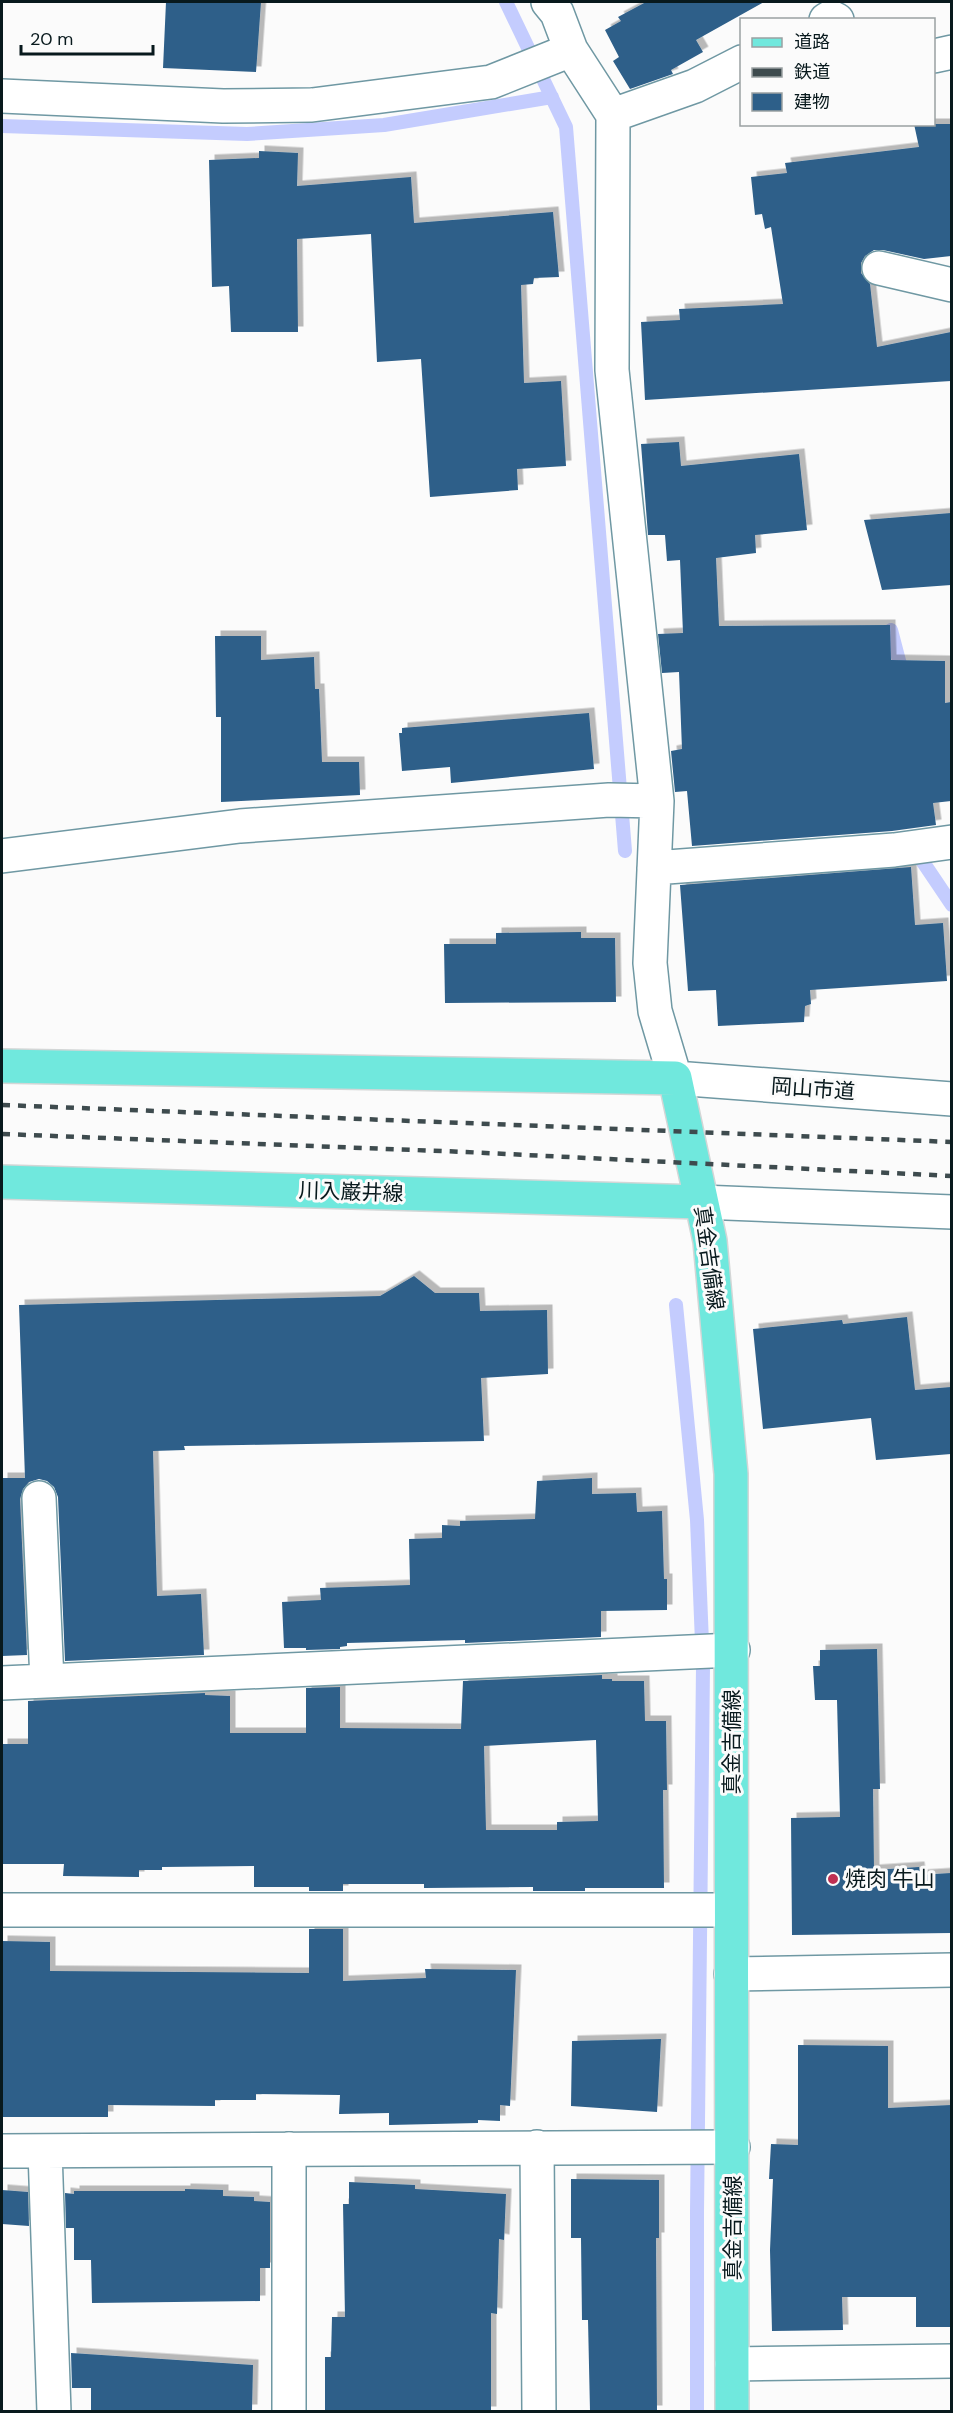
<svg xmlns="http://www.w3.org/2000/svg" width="953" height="2413" viewBox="0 0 953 2413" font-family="'DM Sans','Noto Sans JP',sans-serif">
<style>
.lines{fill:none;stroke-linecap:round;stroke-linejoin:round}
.stream{stroke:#c4ccfe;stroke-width:14}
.building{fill:#2d5f89;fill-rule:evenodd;filter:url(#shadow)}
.minor-casing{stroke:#6f98a3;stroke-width:36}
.major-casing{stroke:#d3d6d6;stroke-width:36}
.minor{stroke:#fff;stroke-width:33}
.major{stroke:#70e8dd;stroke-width:33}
.rail{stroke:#3e4b4e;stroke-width:4.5;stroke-dasharray:8 8;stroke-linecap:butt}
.poi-dot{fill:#bf2f52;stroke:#fbfbfb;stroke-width:2}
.labels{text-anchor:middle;stroke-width:6;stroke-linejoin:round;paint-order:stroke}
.street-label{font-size:21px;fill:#08191d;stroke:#fbfbfb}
.poi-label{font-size:21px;fill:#08191d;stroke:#fbfbfb;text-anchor:start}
</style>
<defs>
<filter id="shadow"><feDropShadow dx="5.5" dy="-5.5" stdDeviation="0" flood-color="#0004"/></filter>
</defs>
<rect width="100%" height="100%" fill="#fbfbfb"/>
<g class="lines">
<!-- stream -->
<path class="stream" d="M506,2l60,125 59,724
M2,126l245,8 137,-9 168,-28
M891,630l12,46
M918,847l5,15 29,43
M676,1305l21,215 6,147 -6,545v200"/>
</g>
<!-- building -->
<path class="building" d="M166,2h95l-5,70 -93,-4z
M646,2h118l-68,38 7,12 -32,18 2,4 -43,15 -17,-28 6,-4 -14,-27 16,-9 -3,-4z
M914,124h37v132l-27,3 -41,-9h-9l-9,6 -4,7v10l9,11 7,63 74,-15v49l-306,19 -4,-78 39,-2 -1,-11 104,-5 -12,-77 -6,2 -3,-15 -7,1 -4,-38 36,-4 -2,-10 134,-16z
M259,151l39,2 -1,33 114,-9 3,46 139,-11 6,65 -25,1 -1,6 -12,1 3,98 37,-2 5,85 -49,3 1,21 -88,7 -9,-138 -44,3 -6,-128 -74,5 1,93h-67l-2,-46 -17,1 -3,-127 50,-2z
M679,442l2,24 118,-12 8,76 -52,5 1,18 -40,5 3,68 171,-1 1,35 54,1v42l6,-1v99l-18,2 3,22 -44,6 -200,15 -5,-55 -12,1 -4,-41 11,-2 -3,-77 -17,1 -4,-39 25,-1 -3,-73 -13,1 -2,-26h-17l-7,-91z
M951,513v72l-69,5 -18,-70z
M215,636h46v24l53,-3 1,32h4l3,73h37l1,33 -139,7v-85h-5z
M589,713l5,56 -143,14 -1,-16 -48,4 -3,-38h3v-5z
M911,867l4,58 28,-2 4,58 -137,9 1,14 -6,2 -1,16 -86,4 -2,-36 -28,1 -8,-106z
M581,932v6h34l1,64 -171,1 -1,-59h52v-11z
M414,1276l21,17h44l1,18 67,-1 1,64 -67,4 3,63 -300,5 1,4 -32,1 4,145 44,-2 3,61 -139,6 -7,-164 -4,-10 -7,-6 -8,-2 -10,3 -6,7 -3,10 7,156 -25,1v-178h23l-6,-173 361,-9z
M907,1317l8,73 36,-3v67l-75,6 -5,-42 -108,11 -10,-100 89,-9 1,4z
M592,1478v16l44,-1 1,19 25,-1 2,68h3v31l-66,1v26l-136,6v-3l-118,3v3l-7,1v2l-34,1v-2h-22l-2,-46 39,-2 -1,-12 90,-3 -1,-46 33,-1v-13l18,1v-5l75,-2 2,-38z
M877,1649l3,140h-7l1,81 45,-3 1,8 31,-2v60l-159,2 -1,-117 49,-1 -3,-117h-22l-2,-34h7v-16z
M602,1675v4h10v2h32l1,40h21l1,69h-4l1,98h-79v3h-52v-4l-109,1v-4h-81v7h-34v-4h-55v-21l-92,1v3h-23v7l-76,-1 1,-12h-62v-120h26v-43l177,-8v2l25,1v37h76v-45l34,-1v41l121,1 2,-48zM596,1740l2,81 -41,1v8h-71l-2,-84z
M309,1929h34v52l83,-3 -1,-9 91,1 -6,136 -10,-1v16l-22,-1v3l-89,2v-12l-50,1 1,-19 -84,-1v6h-41v6l-107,-1v12h-106v-176l48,1v29l259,2z
M661,2039l-4,73 -86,-6 1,-65z
M798,2045l90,1v62l63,-3v222h-35v-30h-74l1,33 -71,1 -2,-81 3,-71h-4l2,-35 27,1z
M571,2179l88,1v58h-3l1,173h-67l-2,-91h-6l-1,-82h-10z
M349,2182l66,3v4l91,5 -2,46 -5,-1 -2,75 -6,-1v99h-166v-55h6l1,-40h13l-2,-113h6z
M185,2189l38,1v6l31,1v4l16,1v66h-10v33l-168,2 -1,-43h-17v-32h-8l-1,-35 9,1v-3h111z
M2,2190l26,2 1,34 -27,-2z
M71,2353l182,12 -1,45 -161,2v-24h-19z"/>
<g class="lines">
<!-- minor casing -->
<g class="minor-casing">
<path id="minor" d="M548,2l9,11 14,37 42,65 -1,255 45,431 -7,162 5,48 20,67 277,21
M826,20l5,-3 6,3
M934,56l18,-4
M2,96l221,10 89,-1 179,-23 80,-32
M613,115l82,-29 47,-24
M879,268l73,17
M2,856l238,-30 369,-26 48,1
M654,868l240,-18 58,-8
M701,1202l251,10
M39,1498l8,183
M2,1683l731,-33
M2,1910h729
M731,1974l221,-4
M537,2147l2,265
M2,2151l731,-4
M45,2151l9,261
M732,2364l220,-3
M289,2412v-263"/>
</g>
<!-- major casing -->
<g class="major-casing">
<path id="major" d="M2,1066l673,12 35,163 21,233 1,938
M2,1182l699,20"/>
</g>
<!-- minor -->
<use href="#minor" class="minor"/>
<!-- major -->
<use href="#major" class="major"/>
<!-- rail -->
<path class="rail" d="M2,1105l950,37
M2,1134l464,18 486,24"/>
</g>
<!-- markers -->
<circle class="poi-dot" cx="833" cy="1879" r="6"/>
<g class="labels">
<!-- street labels -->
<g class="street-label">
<text transform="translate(813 1089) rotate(4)" y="7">岡山市道</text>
<text transform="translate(351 1192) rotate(2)" y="7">川入巌井線</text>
<text transform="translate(709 1258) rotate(82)" y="7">真金吉備線</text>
<text transform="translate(732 1742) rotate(-90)" y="7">真金吉備線</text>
<text transform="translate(733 2228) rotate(-90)" y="7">真金吉備線</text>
</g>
<!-- poi labels -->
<g class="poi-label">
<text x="845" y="1886">焼肉 牛山</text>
</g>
</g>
<!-- border -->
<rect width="953" height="2413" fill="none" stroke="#08191d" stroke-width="6"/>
<!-- legend -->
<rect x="740" y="18" width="195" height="108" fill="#fbfbfb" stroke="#9aa1a2" stroke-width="1.5"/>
<rect x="752" y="38" width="30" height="9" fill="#70e8dd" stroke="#9aa1a2" stroke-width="1.5"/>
<text x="794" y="48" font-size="18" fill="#08191d">道路</text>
<rect x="752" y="68" width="30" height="9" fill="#3e4b4e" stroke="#9aa1a2" stroke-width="1.5"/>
<text x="794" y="78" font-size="18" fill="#08191d">鉄道</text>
<rect x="752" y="93" width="30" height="18" fill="#2d5f89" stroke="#9aa1a2" stroke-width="1.5"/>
<text x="794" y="108" font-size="18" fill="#08191d">建物</text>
<!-- scale -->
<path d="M21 45v9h132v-9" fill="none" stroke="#08191d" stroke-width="3"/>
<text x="30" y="45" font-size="18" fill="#08191d" stroke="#fbfbfb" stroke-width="4.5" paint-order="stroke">20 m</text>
</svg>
